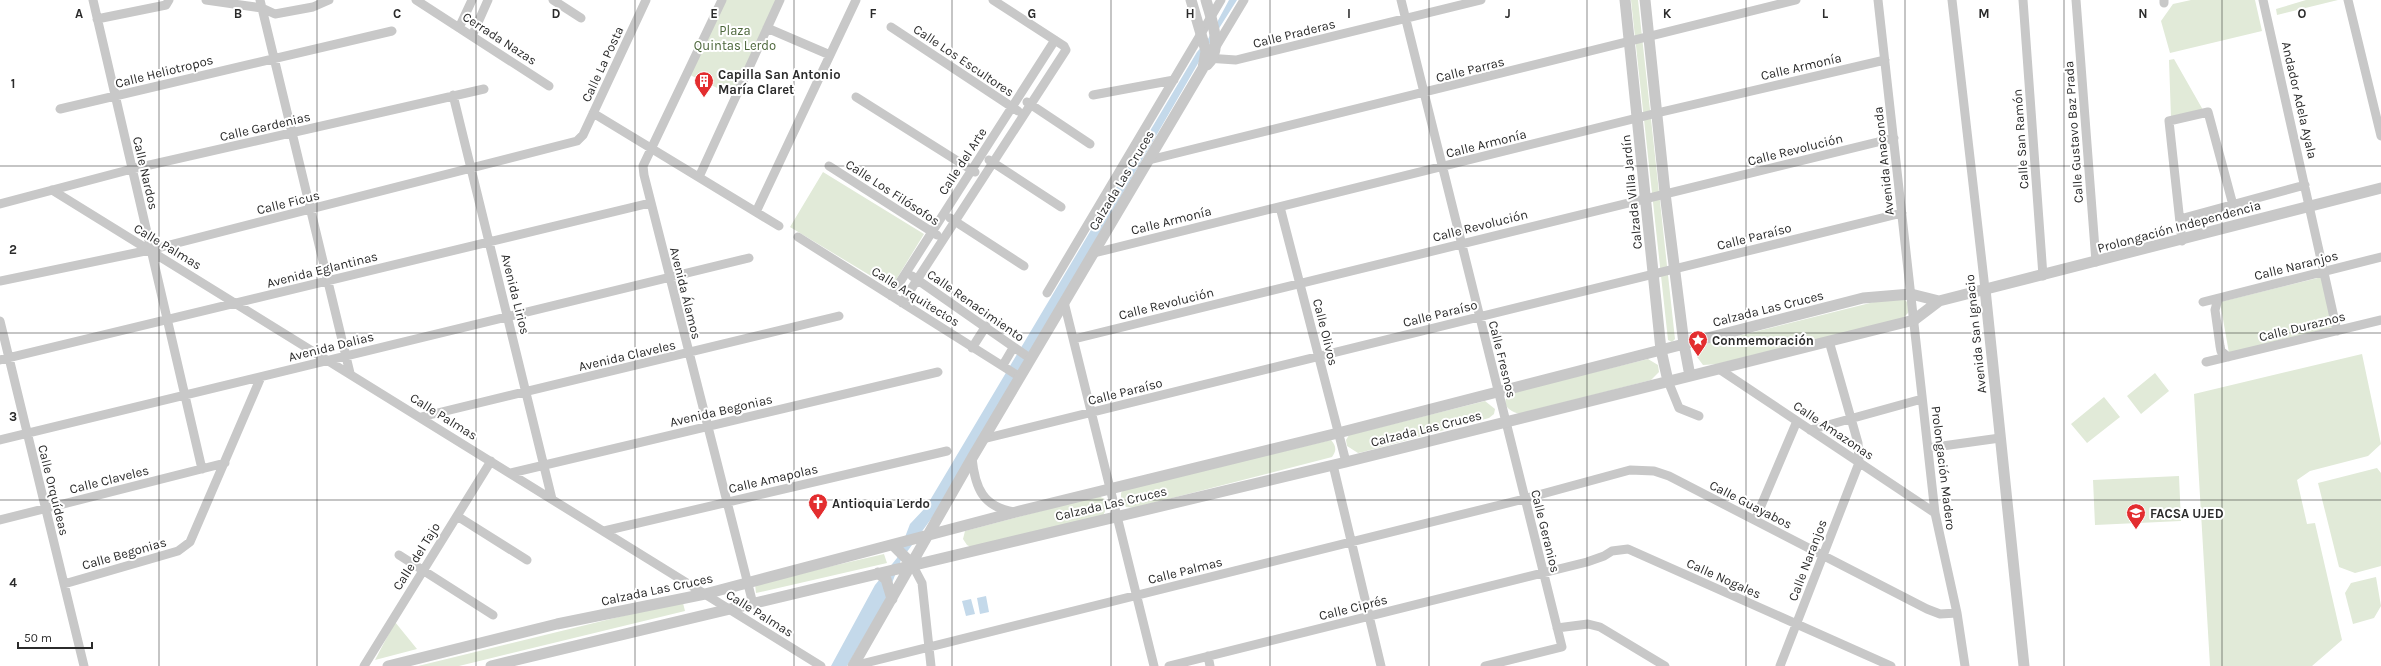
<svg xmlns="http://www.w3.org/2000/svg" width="2381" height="666" viewBox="0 0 2381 666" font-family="Karla,sans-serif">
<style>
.green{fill:#e1ead8}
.water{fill:#c4d9ea}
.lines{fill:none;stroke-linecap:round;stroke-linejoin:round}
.minor{stroke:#c8c8c8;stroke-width:9}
.tertiary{stroke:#c8c8c8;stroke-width:11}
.grid{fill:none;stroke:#2b2b2b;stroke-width:1;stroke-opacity:0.55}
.labels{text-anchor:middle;stroke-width:4;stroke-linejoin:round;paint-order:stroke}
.park-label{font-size:13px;fill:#4c663a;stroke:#fff}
.street-label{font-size:13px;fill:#2b2b2b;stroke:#fff}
.poi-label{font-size:13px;font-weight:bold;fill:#2b2b2b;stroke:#fff;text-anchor:start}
.grid-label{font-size:13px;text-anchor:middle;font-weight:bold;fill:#2b2b2b;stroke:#fff;stroke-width:4;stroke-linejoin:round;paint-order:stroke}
</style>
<rect width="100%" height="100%" fill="#fff"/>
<!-- green -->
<path class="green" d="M725,0h54l-45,96 -44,-21z
M1631,0h7l37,339 -3,3 -4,-2z
M2191,0h64l7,31 -92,22 -9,-32 12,-17z
M2306,0h32l-61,15 -1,-6z
M2174,59l29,51 -32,8 -2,-58z
M823,172l101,62 -33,54 -101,-61z
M2326,276l11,51 -108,26 -9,-51z
M1886,299h18l4,4v10l-5,5 -184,46 -16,1 -6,-8 2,-10 7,-3z
M2362,354l19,90 -13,12 -58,15 -13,9 10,44 8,-1 27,117 -30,26h-102l-16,-272z
M1648,359l10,6 1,7 -8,8 -131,34c-11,-3 -20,-9 -11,-21z
M2155,373l14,18 -28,23 -14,-18z
M2104,397l16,20 -33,26 -16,-19z
M1485,401l10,8 -1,5 -5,4 -126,34 -5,1 -11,-7 -1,-6 3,-5z
M1331,440c5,6 6,10 1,17l-199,51 -7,-1 -5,-7v-7l3,-4z
M2377,468l4,5v93l-26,7 -16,-6 -21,-84z
M2179,476l2,45 -86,4 -2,-45z
M1098,496l7,3 3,5 -5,12 -130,32 -6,-3 -4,-6 2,-8z
M884,554l3,9 -131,30 -1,-9z
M2376,577l5,29 -7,12 -21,6 -8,-31 6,-10z
M680,602l3,1 2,8 -226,55h-41z
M395,622l22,27 -42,11z"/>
<!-- water -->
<path class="water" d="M1229,0h8l-26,41 -266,459 -44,60 -16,41 -38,65h-16l44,-81 22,-27 13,-34 16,-17 271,-455 11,-13z
M986,596l3,16 -9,2 -3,-16z
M971,599l4,15 -9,2 -4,-15z"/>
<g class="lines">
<!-- minor -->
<path class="minor" d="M93,0l109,469
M206,0l56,8 13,6 38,-7 16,-7
M260,0l90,373
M416,0l133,86
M553,0l28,18
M722,0l-79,166 1,9 109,429
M1401,0l161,647 -77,19
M1878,0l57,513 22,100 8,53
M1952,0l33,289
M2023,0l20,276
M2076,0l20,262
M2164,0v3
M2263,0l74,331
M2348,0l33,136
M97,19l69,-14 3,-5
M891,27l127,84
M459,28l13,-28
M767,28l63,27
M472,36l16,-36
M1214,50l30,-50
M1206,58l30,2 245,-60
M453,95l99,404
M1093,95l81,-15
M856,97l119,75
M1027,102l63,42
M60,109l332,-78
M593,113l186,113
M989,160l72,47
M1149,160l647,-160
M829,166l108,69
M699,177l81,-177
M52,190l769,476
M0,204l132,-35 352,-80
M1280,207l66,255
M756,212l100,-212
M950,218l74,48
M2180,219l125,-34
M798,237l222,140
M2182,241l-13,-120 39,-9 25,93
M1094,253l563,-140 228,-53
M912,276l119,83
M0,281l150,-31 427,-109 6,-6 63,-135
M1047,293l174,-293
M891,296l164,-256
M2218,299l-3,11 5,36 1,5 7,6
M1064,302l90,364
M2203,302l178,-45
M902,303l164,-253 -2,-4 -71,-46
M0,321l84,345
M1074,339l820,-201
M972,348l14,-22
M0,360l650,-157
M2206,362l175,-42
M1003,365l10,-17
M1719,369l216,144
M1668,381l11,27 20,8
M421,417l418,-101
M1810,430l112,-31
M983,439l919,-226
M0,440l749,-182
M1928,448l72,-10
M972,458c3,30 11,49 42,54
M1333,465l48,201
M511,473l427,-101
M457,516l70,44
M0,520l225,-57
M1755,520l42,-99
M604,531l343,-80
M399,555l94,60
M912,564l10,19 9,83
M64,584l114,-33 12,-9 71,-165
M1557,628l31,-4 12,3 65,39
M1208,656l2,10
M364,666l127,-205
M853,666l671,-167 106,-29 24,1 15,5 258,133 13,5 17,-1
M1169,666l418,-104 17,-6 8,-5 16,-2 263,117
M1780,666l79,-203 -1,-20 -29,-102"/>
<!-- tertiary -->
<path class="tertiary" d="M1206,0c5,19 18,49 1,65
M1625,0l36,350 7,31
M1645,0l20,193 19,151 6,32
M1985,289l39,377
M893,545l19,19
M878,573l8,6 6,20
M388,666l169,-42 148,-30 311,-82 322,-79 525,-135 48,-4 28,7
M491,666l855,-204 568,-142 25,-19 442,-113
M853,666l119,-208 231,-390 3,-17 -15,-51"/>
</g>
<!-- grid -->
<path class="grid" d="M159,0v666M317,0v666M476,0v666M635,0v666M794,0v666M952,0v666M1111,0v666M1270,0v666M1429,0v666M1587,0v666M1746,0v666M1905,0v666M2064,0v666M2222,0v666M0,166h2381M0,333h2381M0,500h2381"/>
<!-- icons -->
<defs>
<g id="building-pin" transform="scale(1)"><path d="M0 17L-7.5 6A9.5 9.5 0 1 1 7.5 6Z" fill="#e32d2f" stroke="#fff"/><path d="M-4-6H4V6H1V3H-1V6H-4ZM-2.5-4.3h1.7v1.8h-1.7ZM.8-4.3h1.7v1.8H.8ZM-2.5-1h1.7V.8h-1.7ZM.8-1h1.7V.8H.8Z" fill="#fff"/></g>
<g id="sight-pin" transform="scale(1)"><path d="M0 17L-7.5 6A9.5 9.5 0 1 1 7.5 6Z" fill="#e32d2f" stroke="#fff"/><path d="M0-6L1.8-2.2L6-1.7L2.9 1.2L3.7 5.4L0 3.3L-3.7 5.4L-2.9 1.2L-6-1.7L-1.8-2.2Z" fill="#fff"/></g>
<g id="church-pin" transform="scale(1)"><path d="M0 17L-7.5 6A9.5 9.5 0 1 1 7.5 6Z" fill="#e32d2f" stroke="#fff"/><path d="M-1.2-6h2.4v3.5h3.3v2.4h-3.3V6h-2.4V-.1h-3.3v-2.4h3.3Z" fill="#fff"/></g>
<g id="university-pin" transform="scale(1)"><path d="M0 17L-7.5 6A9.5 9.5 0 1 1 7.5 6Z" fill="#e32d2f" stroke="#fff"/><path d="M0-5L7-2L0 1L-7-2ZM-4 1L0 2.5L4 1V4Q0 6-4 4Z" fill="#fff"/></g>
</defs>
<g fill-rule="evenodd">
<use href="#building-pin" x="704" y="81"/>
<use href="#sight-pin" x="1698" y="340"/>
<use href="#church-pin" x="818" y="503"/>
<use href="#university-pin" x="2136" y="513"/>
</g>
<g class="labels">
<!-- park labels -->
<g class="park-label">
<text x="735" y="35">Plaza<tspan x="735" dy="15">Quintas Lerdo</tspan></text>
</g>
<!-- street labels -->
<g class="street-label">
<text transform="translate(1294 33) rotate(-14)" y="5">Calle Praderas</text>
<text transform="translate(500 38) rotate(33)" y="5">Cerrada Nazas</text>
<text transform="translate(964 60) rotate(34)" y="5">Calle Los Escultores</text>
<text transform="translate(602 64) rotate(-65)" y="5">Calle La Posta</text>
<text transform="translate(1801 66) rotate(-13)" y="5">Calle Armonía</text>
<text transform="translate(1470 69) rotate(-14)" y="5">Calle Parras</text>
<text transform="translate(164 71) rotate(-14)" y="5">Calle Heliotropos</text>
<text transform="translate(2300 100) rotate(77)" y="5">Andador Adela Ayala</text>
<text transform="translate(265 126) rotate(-13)" y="5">Calle Gardenias</text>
<text transform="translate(2073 132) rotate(-94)" y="5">Calle Gustavo Baz Prada</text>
<text transform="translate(2020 139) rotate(-94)" y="5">Calle San Ramón</text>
<text transform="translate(1486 143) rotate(-14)" y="5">Calle Armonía</text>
<text transform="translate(1795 149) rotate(-14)" y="5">Calle Revolución</text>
<text transform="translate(962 161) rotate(-57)" y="5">Calle del Arte</text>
<text transform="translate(1883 161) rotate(-96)" y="5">Avenida Anaconda</text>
<text transform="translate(146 173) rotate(77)" y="5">Calle Nardos</text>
<text transform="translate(1121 180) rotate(-59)" y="5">Calzada Las Cruces</text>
<text transform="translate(893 192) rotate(33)" y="5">Calle Los Filósofos</text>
<text transform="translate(1631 192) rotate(-96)" y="5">Calzada Villa Jardín</text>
<text transform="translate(288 202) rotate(-14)" y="5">Calle Ficus</text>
<text transform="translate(1171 220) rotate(-14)" y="5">Calle Armonía</text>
<text transform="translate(1480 225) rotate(-14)" y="5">Calle Revolución</text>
<text transform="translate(2179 226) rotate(-15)" y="5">Prolongación Independencia</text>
<text transform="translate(1754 236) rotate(-14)" y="5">Calle Paraíso</text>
<text transform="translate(168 246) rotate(31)" y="5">Calle Palmas</text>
<text transform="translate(2296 265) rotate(-14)" y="5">Calle Naranjos</text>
<text transform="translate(322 269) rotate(-14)" y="5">Avenida Eglantinas</text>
<text transform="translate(686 293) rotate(76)" y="5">Avenida Álamos</text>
<text transform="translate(516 294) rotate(76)" y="5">Avenida Lirios</text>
<text transform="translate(916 296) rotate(32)" y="5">Calle Arquitectos</text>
<text transform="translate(1166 303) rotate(-14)" y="5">Calle Revolución</text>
<text transform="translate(976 305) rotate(35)" y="5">Calle Renacimiento</text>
<text transform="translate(1768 308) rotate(-14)" y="5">Calzada Las Cruces</text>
<text transform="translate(1440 313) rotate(-14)" y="5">Calle Paraíso</text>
<text transform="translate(2302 326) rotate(-14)" y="5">Calle Duraznos</text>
<text transform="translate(1326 332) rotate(76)" y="5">Calle Olivos</text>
<text transform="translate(1975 334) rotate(-96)" y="5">Avenida San Ignacio</text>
<text transform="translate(331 346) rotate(-14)" y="5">Avenida Dalias</text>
<text transform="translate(627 355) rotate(-13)" y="5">Avenida Claveles</text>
<text transform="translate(1503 359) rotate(76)" y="5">Calle Fresnos</text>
<text transform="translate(1125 391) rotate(-14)" y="5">Calle Paraíso</text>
<text transform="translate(721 410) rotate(-13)" y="5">Avenida Begonias</text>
<text transform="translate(444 416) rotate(32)" y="5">Calle Palmas</text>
<text transform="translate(1426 428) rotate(-14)" y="5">Calzada Las Cruces</text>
<text transform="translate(1834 430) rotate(34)" y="5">Calle Amazonas</text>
<text transform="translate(1944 468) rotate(83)" y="5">Prolongación Madero</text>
<text transform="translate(773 478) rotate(-13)" y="5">Calle Amapolas</text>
<text transform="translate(109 479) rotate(-14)" y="5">Calle Claveles</text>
<text transform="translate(54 490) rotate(76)" y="5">Calle Orquídeas</text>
<text transform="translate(1111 503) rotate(-13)" y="5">Calzada Las Cruces</text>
<text transform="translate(1751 504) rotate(27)" y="5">Calle Guayabos</text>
<text transform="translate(1546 531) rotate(76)" y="5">Calle Geranios</text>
<text transform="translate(124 553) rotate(-16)" y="5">Calle Begonias</text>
<text transform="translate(416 556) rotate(-58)" y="5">Calle del Tajo</text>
<text transform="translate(1807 560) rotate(-69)" y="5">Calle Naranjos</text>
<text transform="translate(1185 570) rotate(-14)" y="5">Calle Palmas</text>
<text transform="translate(1724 578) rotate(24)" y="5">Calle Nogales</text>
<text transform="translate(657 589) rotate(-12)" y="5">Calzada Las Cruces</text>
<text transform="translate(1353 607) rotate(-14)" y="5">Calle Ciprés</text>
<text transform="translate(760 613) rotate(32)" y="5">Calle Palmas</text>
</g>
<!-- poi labels -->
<g class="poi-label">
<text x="718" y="79">Capilla San Antonio<tspan x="718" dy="15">María Claret</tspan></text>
<text x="1712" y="345">Conmemoración</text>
<text x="832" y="508">Antioquia Lerdo</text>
<text x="2150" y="518">FACSA UJED</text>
</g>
</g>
<g class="grid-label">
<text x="79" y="18">A</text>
<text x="238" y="18">B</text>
<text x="397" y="18">C</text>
<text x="556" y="18">D</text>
<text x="714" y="18">E</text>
<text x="873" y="18">F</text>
<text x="1032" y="18">G</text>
<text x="1190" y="18">H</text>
<text x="1349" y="18">I</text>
<text x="1508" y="18">J</text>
<text x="1667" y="18">K</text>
<text x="1825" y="18">L</text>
<text x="1984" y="18">M</text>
<text x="2143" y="18">N</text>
<text x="2302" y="18">O</text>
<text x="13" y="88">1</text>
<text x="13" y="254">2</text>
<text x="13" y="421">3</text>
<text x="13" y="587">4</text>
</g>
<!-- scale -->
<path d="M18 642v6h74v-6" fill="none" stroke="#2b2b2b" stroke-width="2"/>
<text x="24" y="642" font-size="12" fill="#2b2b2b" stroke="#ffffff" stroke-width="3" paint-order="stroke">50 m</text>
</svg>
